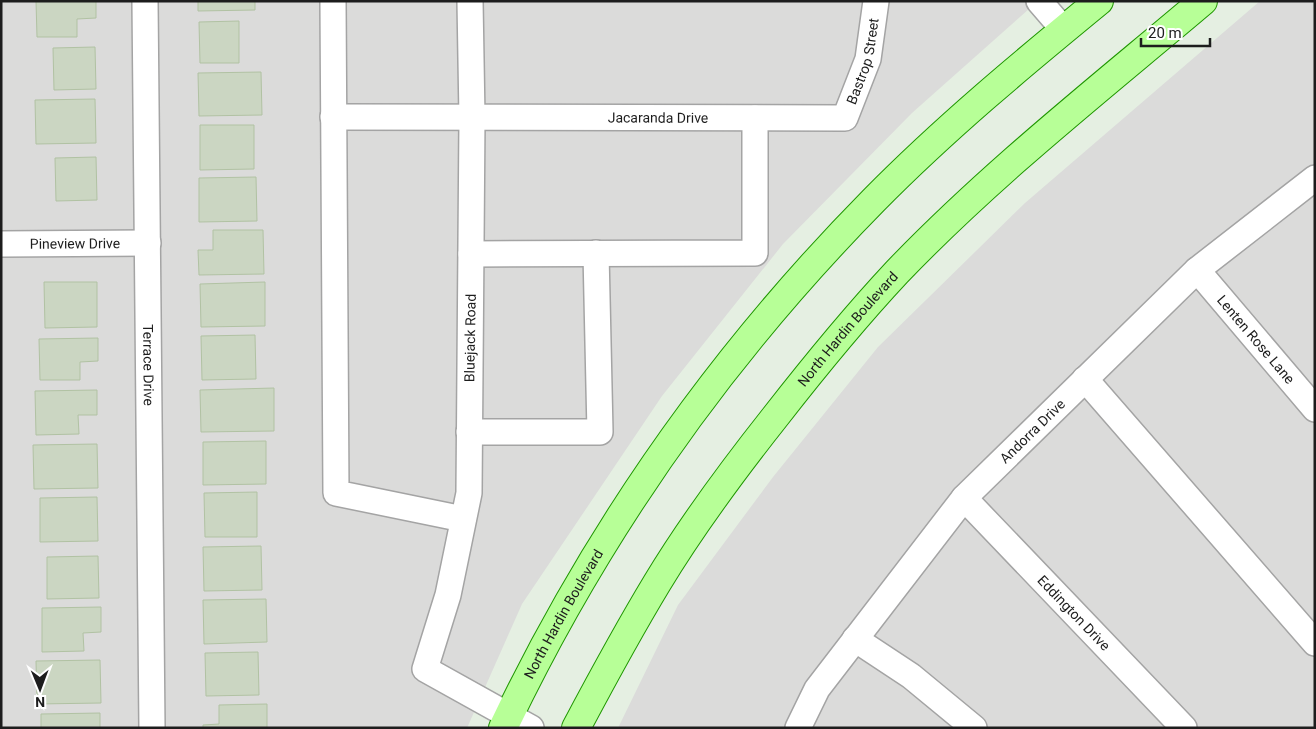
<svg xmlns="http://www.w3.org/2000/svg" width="1316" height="729" viewBox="0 0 1316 729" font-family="Roboto,sans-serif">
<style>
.residential{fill:#dbdbda}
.building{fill:#cbd6c2;stroke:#b1c2a3}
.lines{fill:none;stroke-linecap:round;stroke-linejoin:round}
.minor-casing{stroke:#a4a4a4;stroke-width:28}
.major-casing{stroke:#1f9600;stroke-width:30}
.minor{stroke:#fff;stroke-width:25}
.major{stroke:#b7ff97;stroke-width:28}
.labels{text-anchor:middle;stroke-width:4;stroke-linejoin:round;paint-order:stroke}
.street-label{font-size:14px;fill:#1d1d1d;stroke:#fff}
</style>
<rect width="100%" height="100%" fill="#e5efe2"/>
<!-- residential -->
<path class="residential" d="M1,1h1037l-126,112 -129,131 -121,152 -140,208 -55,124h-466z
M1260,1h55v727h-697l60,-123 95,-128 105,-130 147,-144z"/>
<!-- building -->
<path class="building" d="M36,1h60v17l-19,1v18h-40z
M198,1h57v9l-57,1z
M239,21v42h-39l-1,-41z
M95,47l1,42 -42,1 -1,-42z
M261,72l1,43 -63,1 -1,-43z
M95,99l1,44 -60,1 -1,-44z
M200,125h54v44l-54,1z
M96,157l1,43 -41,1 -1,-43z
M256,177l1,44 -58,1v-44z
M213,230h50l1,44 -65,1 -1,-25h15z
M44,282h53v45l-52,1z
M265,282v44l-64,1 -1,-43z
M255,335l1,44 -54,1 -1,-44z
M98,338v23l-18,1v18h-40l-1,-41z
M274,388v43l-73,1 -1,-42z
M97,390v25h-19l1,19 -43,1 -1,-44z
M266,441v43l-63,1v-43z
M97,444l1,44 -64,1 -1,-44z
M257,492v45h-52l-1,-44z
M97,497l1,44 -58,1v-44z
M261,546l1,44 -58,1 -1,-44z
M98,556l1,42 -52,1v-42z
M266,599l1,43 -63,2 -1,-44z
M101,607v25l-18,1 1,18 -42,1v-44z
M258,652l1,43 -53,1 -1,-43z
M100,660l1,43 -64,1 -1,-43z
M267,704v24h-64v-3l16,-1v-19z
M100,713v15h-59v-14z"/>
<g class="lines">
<!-- minor casing -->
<g class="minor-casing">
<g id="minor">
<path id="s1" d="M145,1l7,727"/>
<path d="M333,1l3,492 127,26"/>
<path d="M470,1l2,117 -3,375 -21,102 -23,74 106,59"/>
<path d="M1039,1l25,29"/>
<path id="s2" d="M333,117l512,1 23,-59 8,-58"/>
<path id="s3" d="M1,244l147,-1"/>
<path d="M471,254l284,-1v-135"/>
<path id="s4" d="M1197,270l118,139"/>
<path d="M1085,379l230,264"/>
<path d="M469,432h131l-4,-179"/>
<path id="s5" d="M964,498l220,230"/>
<path d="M855,639l56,37 63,52"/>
<path id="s6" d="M798,728l19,-39 147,-191 233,-228 118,-92"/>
</g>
</g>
<!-- major casing -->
<g class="major-casing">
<g id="major">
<path id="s7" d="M503,728c93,-195 219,-374 371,-528 71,-72 147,-135 225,-199"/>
<path id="s8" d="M576,728c26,-49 52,-97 81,-145 35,-58 76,-113 118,-166 39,-50 79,-99 122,-145 95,-99 202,-183 306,-271"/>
</g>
</g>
<!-- minor -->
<use href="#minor" class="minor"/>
<!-- major -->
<use href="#major" class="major"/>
</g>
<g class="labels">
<!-- street labels -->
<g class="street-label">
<text dy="5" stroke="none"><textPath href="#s2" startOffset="572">Bastrop Street</textPath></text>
<text dy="5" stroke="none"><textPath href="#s2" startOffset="325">Jacaranda Drive</textPath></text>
<text dy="5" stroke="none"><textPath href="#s3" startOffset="74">Pineview Drive</textPath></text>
<text dy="5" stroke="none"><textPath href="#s8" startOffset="484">North Hardin Boulevard</textPath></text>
<text transform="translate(470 338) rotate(-89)" y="5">Bluejack Road</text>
<text dy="5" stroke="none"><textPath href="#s4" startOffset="91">Lenten Rose Lane</textPath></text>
<text dy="5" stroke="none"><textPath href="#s1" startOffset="364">Terrace Drive</textPath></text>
<text dy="5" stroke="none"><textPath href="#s6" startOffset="380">Andorra Drive</textPath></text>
<text dy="5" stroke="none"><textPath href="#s5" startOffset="159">Eddington Drive</textPath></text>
<text dy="5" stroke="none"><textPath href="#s7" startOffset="129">North Hardin Boulevard</textPath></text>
</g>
</g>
<!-- border -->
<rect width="1316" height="729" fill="none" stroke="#1d1d1d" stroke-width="5"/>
<!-- north arrow -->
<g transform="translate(40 689) rotate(179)" stroke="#ffffff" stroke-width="4" paint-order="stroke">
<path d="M0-4L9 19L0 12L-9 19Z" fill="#1d1d1d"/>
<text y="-8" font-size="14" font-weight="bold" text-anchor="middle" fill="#1d1d1d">N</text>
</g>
<!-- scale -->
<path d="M1141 38v8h69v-8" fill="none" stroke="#1d1d1d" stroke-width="2.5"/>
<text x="1148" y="38" font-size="15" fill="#1d1d1d" stroke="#ffffff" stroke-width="4" paint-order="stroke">20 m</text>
</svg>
